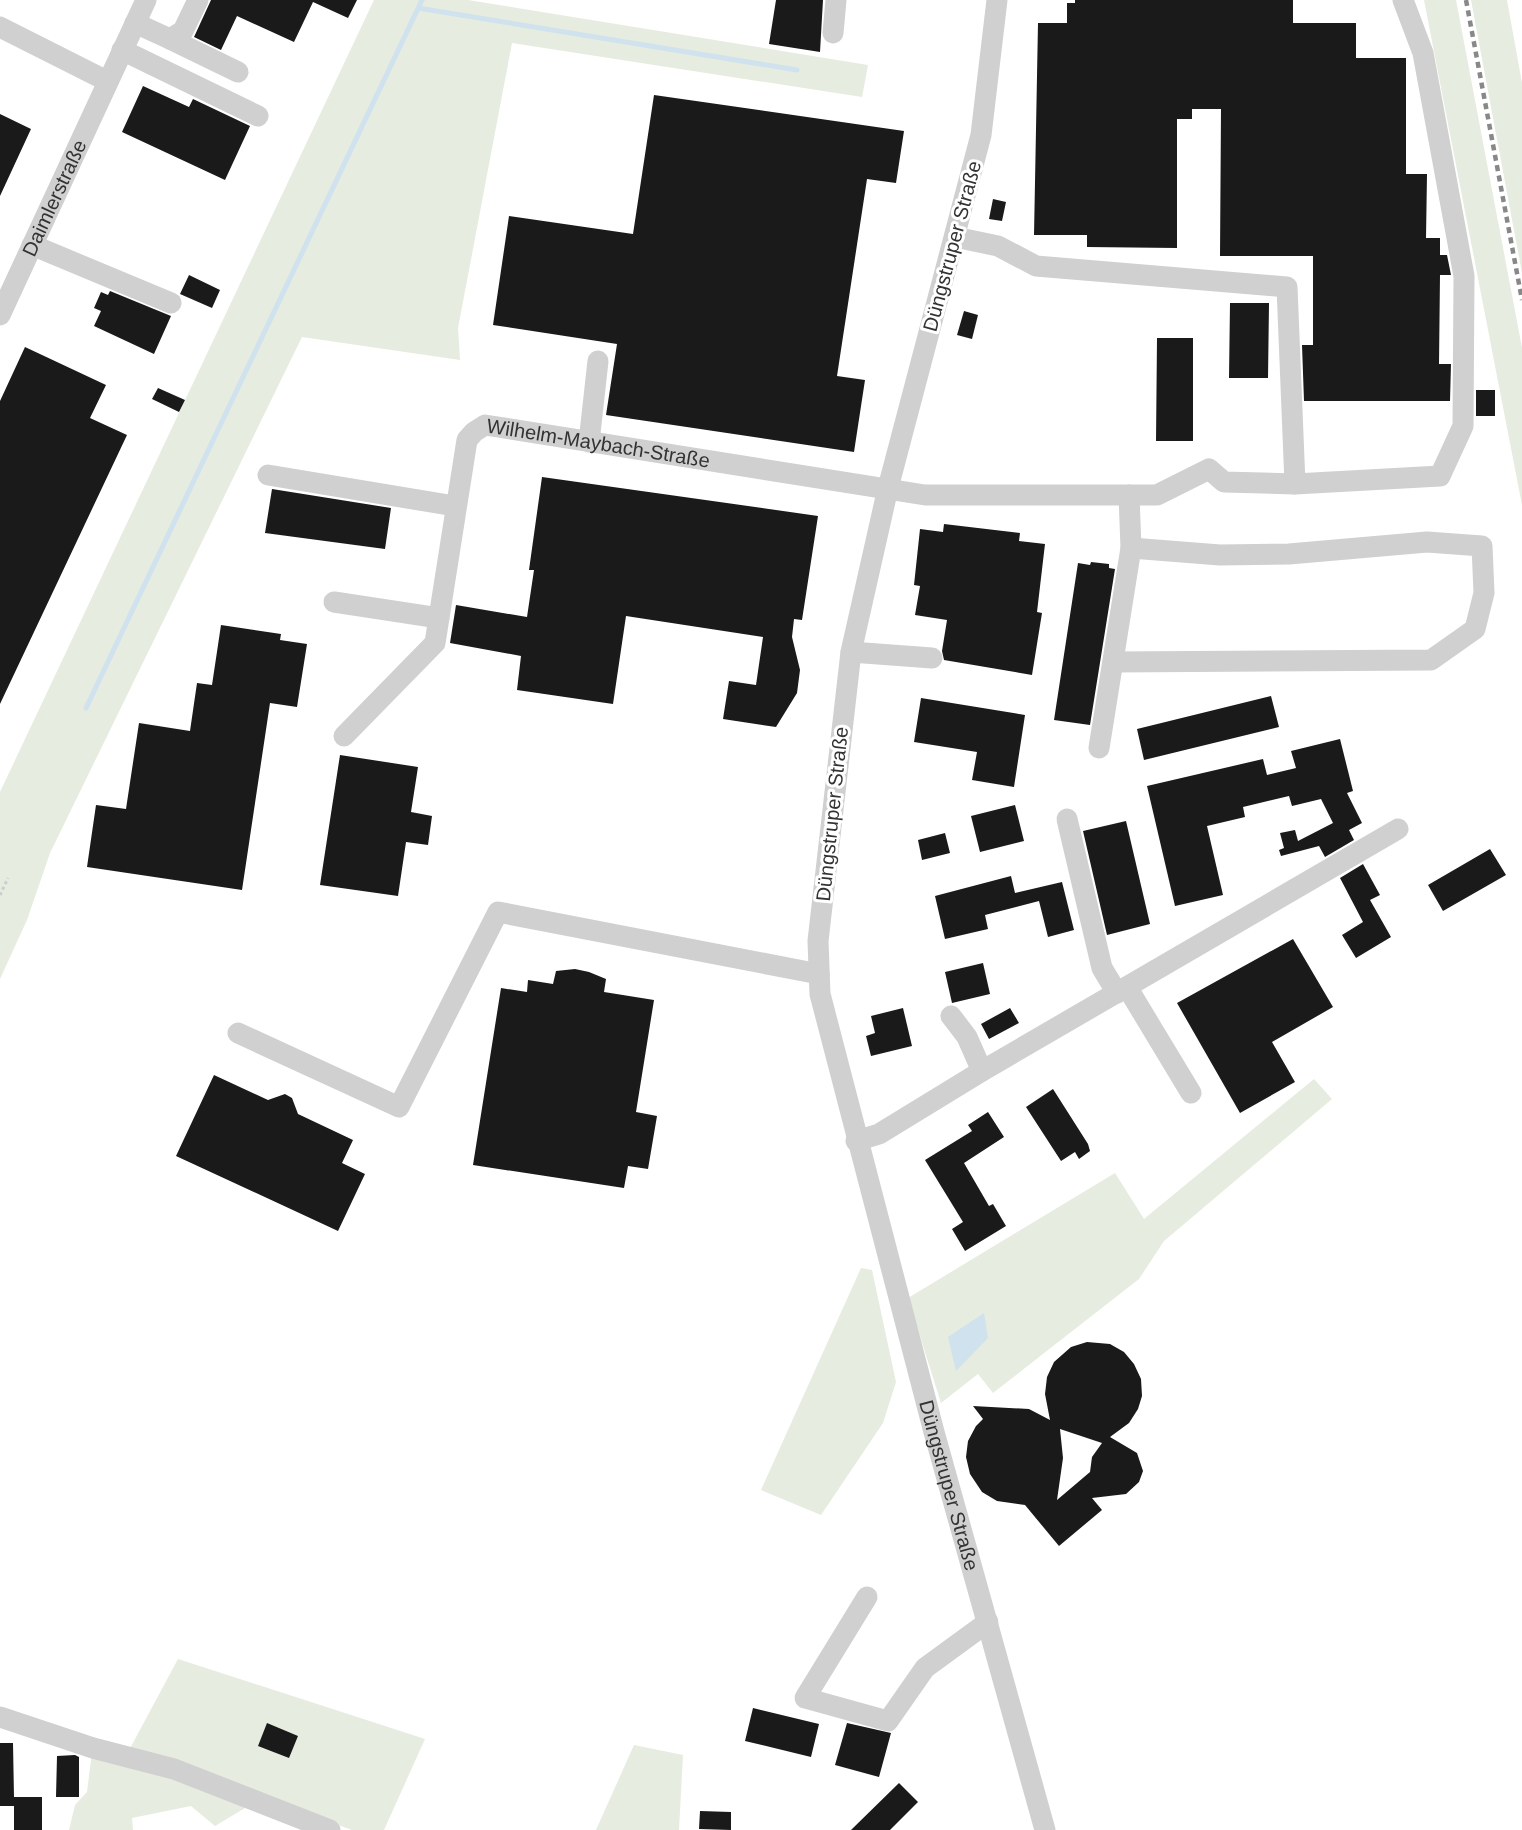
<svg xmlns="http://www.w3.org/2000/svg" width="1522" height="1830" viewBox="0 0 1522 1830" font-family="Helvetica,sans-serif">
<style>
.green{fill:#e6ecdf}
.water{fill:#cfe2ee}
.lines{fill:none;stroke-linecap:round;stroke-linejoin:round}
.stream{stroke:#cfe2ee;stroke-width:5}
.building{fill:#1a1a1a;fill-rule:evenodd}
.path{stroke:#cdcdcd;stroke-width:3;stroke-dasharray:3 3;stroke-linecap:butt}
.minor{stroke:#d0d0d0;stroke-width:21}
.rail{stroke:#888;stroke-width:4.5;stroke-dasharray:6 4.5;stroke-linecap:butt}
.labels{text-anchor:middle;stroke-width:6;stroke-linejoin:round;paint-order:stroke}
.street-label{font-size:20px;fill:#333;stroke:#fff}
</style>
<rect width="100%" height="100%" fill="#fff"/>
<!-- green -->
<path class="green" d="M374,0h94l400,65 -6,32 -350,-54 -54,285 2,32 -158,-23 -252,516 -23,67 -27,59v-187z
M1424,0h32l66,348v157z
M1471,0h36l15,83v190z
M1314,1079l18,20 -168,142 -25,38 -146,114 -15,-19 -37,29 -33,-105 207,-125 29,46z
M861,1268l11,2 24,112 -13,41 -62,92 -60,-25z
M178,1659l247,80 -41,91h-32l-175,-64 -50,-12z
M634,1745l49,10 -4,75h-83z
M92,1752l158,53 -35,21 -24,-20 -59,12 1,12h-64l6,-25 12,-13z"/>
<!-- water -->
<path class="water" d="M984,1313l4,25 -32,33 -8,-34z"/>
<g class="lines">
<!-- stream -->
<path class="stream" d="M418,8l379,62
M86,708l336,-708"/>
</g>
<!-- building -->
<path class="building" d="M211,0h146l-9,18 -35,-16 -19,40 -57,-26 -16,34 -27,-13z
M776,0h47l-3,52 -51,-8z
M1075,0h218v23h63v35h50v116h21l-1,64h14v17h7l4,20h-11l-1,89h12l-1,37h-146l-2,-56h11v-89h-93l1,-147h-29v10h-15v129l-90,-1v-12h-53l4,-212h29v-20h8z
M143,86l46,21 4,-8 57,27 -25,54 -103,-48z
M654,95l250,36 -8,52 -29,-4 -30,197 28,4 -11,72 -248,-37 11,-71 -124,-19 16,-109 124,18z
M0,114l31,15 -31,67z
M993,199l13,3 -4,19 -13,-2z
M189,275l31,15 -8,18 -32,-14z
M110,291l61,25 -17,38 -60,-28 7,-15 -7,-3 7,-16 7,3z
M1230,303h39l-1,75h-39z
M964,311l14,4 -6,24 -15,-4z
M1157,338h36v103h-37z
M25,347l81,38 -16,33 37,17 -127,269v-303z
M158,388l27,12 -6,12 -27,-13z
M1476,390h19v26h-19z
M542,477l276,39 -16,104 -8,-1 -2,18 8,33 -3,23 -21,34 -53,-8 6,-38 27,4 7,-48 -137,-21 -13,88 -96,-14 4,-34 -71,-13 6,-38 71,12 7,-47h-5z
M272,489l119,19 -6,41 -120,-16z
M944,524l76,9 -1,8 26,3 -8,68 5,1 -10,62 -88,-15 -2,-9 5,-31 -32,-5 5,-29 -6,-1 6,-56 23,3z
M1091,562l18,2v4l6,1 -25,156 -36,-5 24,-157 12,2z
M221,625l60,9 -1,6 27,4 -10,63 -27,-4 -28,187 -155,-23 9,-62 30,4 13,-86 51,8 7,-48 15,2z
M1271,696l8,31 -135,33 -7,-31z
M921,698l104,17 -11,72 -42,-7 5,-28 -63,-10z
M1340,739l13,52 -6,2 15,30 -13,7 5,10 -29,17 -6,-11 -38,10 -2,-6 5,-2 -4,-15 15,-3 3,11 35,-18 -12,-24 -29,7 -3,-10 -46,11 2,10 -38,9 16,69 -48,11 -28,-120 116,-27 4,16 29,-7 -5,-17z
M340,755l78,12 -7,45 21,4 -4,29 -22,-3 -8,54 -78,-11z
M1015,805l9,36 -44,11 -9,-36z
M1126,821l24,103 -43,11 -24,-104z
M945,833l5,20 -28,7 -4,-20z
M1490,849l16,26 -63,36 -15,-26z
M1363,864l17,31 -10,5 21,37 -35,21 -14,-23 21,-13 -23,-44z
M1011,876l4,17 47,-11 12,48 -26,7 -9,-36 -54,14 3,14 -43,10 -10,-43z
M1293,939l40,68 -61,35 23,40 -55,31 -63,-110z
M983,963l7,31 -38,9 -7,-31z
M575,969l14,3 17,7 -2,13 50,8 -18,112 21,4 -9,53 -20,-3 -4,22 -151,-23 28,-177 26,4 1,-12 25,4 3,-13z
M903,1008l9,38 -41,10 -5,-20 9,-3 -4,-17z
M1010,1008l9,15 -30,16 -8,-15z
M214,1075l54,25 17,-6 7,4 6,16 55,26 -11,23 23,11 -27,57 -162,-75z
M1053,1089l35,55 2,7 -11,8 -4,-7 -14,9 -35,-54z
M988,1112l16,25 -40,26 25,43 4,-2 13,22 -41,25 -13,-22 11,-7 -38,-62 47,-29 -4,-6z
M1087,1342l23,2 14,8 10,12 7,15 1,17 -4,13 -9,14 -19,14 27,16 6,18 -4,11 -13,12 -34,4 10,12 -43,36 -34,-41 -28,-4 -15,-9 -12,-18 -4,-17 2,-16 8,-15 7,-7 -10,-13 56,3 21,11 -5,-26 2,-17 7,-15 17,-15zM1060,1429l42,14 -10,14 -2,15 -33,28 6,-42z
M753,1708l66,16 -8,33 -66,-16z
M267,1723l31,13 -9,22 -31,-12z
M847,1723l44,10 -12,44 -44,-12z
M0,1743h13l1,54h28v33h-28v-24h-14z
M75,1755l4,2v40h-23l1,-41z
M899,1783l19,19 -28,28h-39z
M700,1811l31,1v18l-32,-1z"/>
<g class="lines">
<!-- path -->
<path class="path" d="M0,895l8,-17"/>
<!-- minor -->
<g class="minor">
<path id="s1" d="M997,0l-16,135 -93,353 -37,164 -33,289 2,53 114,438 111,398"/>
<path d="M135,23l35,16 13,-8 15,-31"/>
<path d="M0,27l107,54"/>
<path d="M833,33l3,-33"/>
<path d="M170,39l68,33"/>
<path d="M122,50l136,66"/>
<path d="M955,237l43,9 38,20 251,21 8,197"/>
<path d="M32,245l139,58"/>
<path id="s2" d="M0,315l146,-315"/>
<path d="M589,442l9,-81"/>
<path d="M268,475l187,31"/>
<path d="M334,602l105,16"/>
<path d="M851,652l81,6"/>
<path d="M1113,662l318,-2 44,-31 9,-36 -2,-47 -55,-4 -138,12 -69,1 -89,-7"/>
<path id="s3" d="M344,736l91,-93 32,-203 7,-8 11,-7 440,70h232l52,-26 15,13 71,2 145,-8 23,-50 1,-150 -41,-223 -20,-53"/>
<path d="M1099,748l32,-200 -2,-53"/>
<path d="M1067,819l35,149 15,25"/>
<path d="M1127,987l64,106"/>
<path d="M951,1016l16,21 15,34"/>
<path d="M238,1033l161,74 99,-195 321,62"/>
<path d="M856,1141l23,-7 103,-63 416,-242"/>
<path d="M867,1597l-62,101 83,23 37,-53 63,-46"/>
<path d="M0,1717l93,31 81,21 156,61"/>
</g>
<!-- rail -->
<path class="rail" d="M1466,0l56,300"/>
</g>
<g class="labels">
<!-- street labels -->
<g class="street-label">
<text dy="7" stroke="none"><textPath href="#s2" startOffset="129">Daimlerstraße</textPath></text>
<text transform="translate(952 246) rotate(-75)" y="7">Düngstruper Straße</text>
<text dy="7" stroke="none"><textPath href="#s3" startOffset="474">Wilhelm-Maybach-Straße</textPath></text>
<text transform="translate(832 814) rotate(-84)" y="7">Düngstruper Straße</text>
<text dy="7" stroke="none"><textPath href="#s1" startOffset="1521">Düngstruper Straße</textPath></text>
</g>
</g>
</svg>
